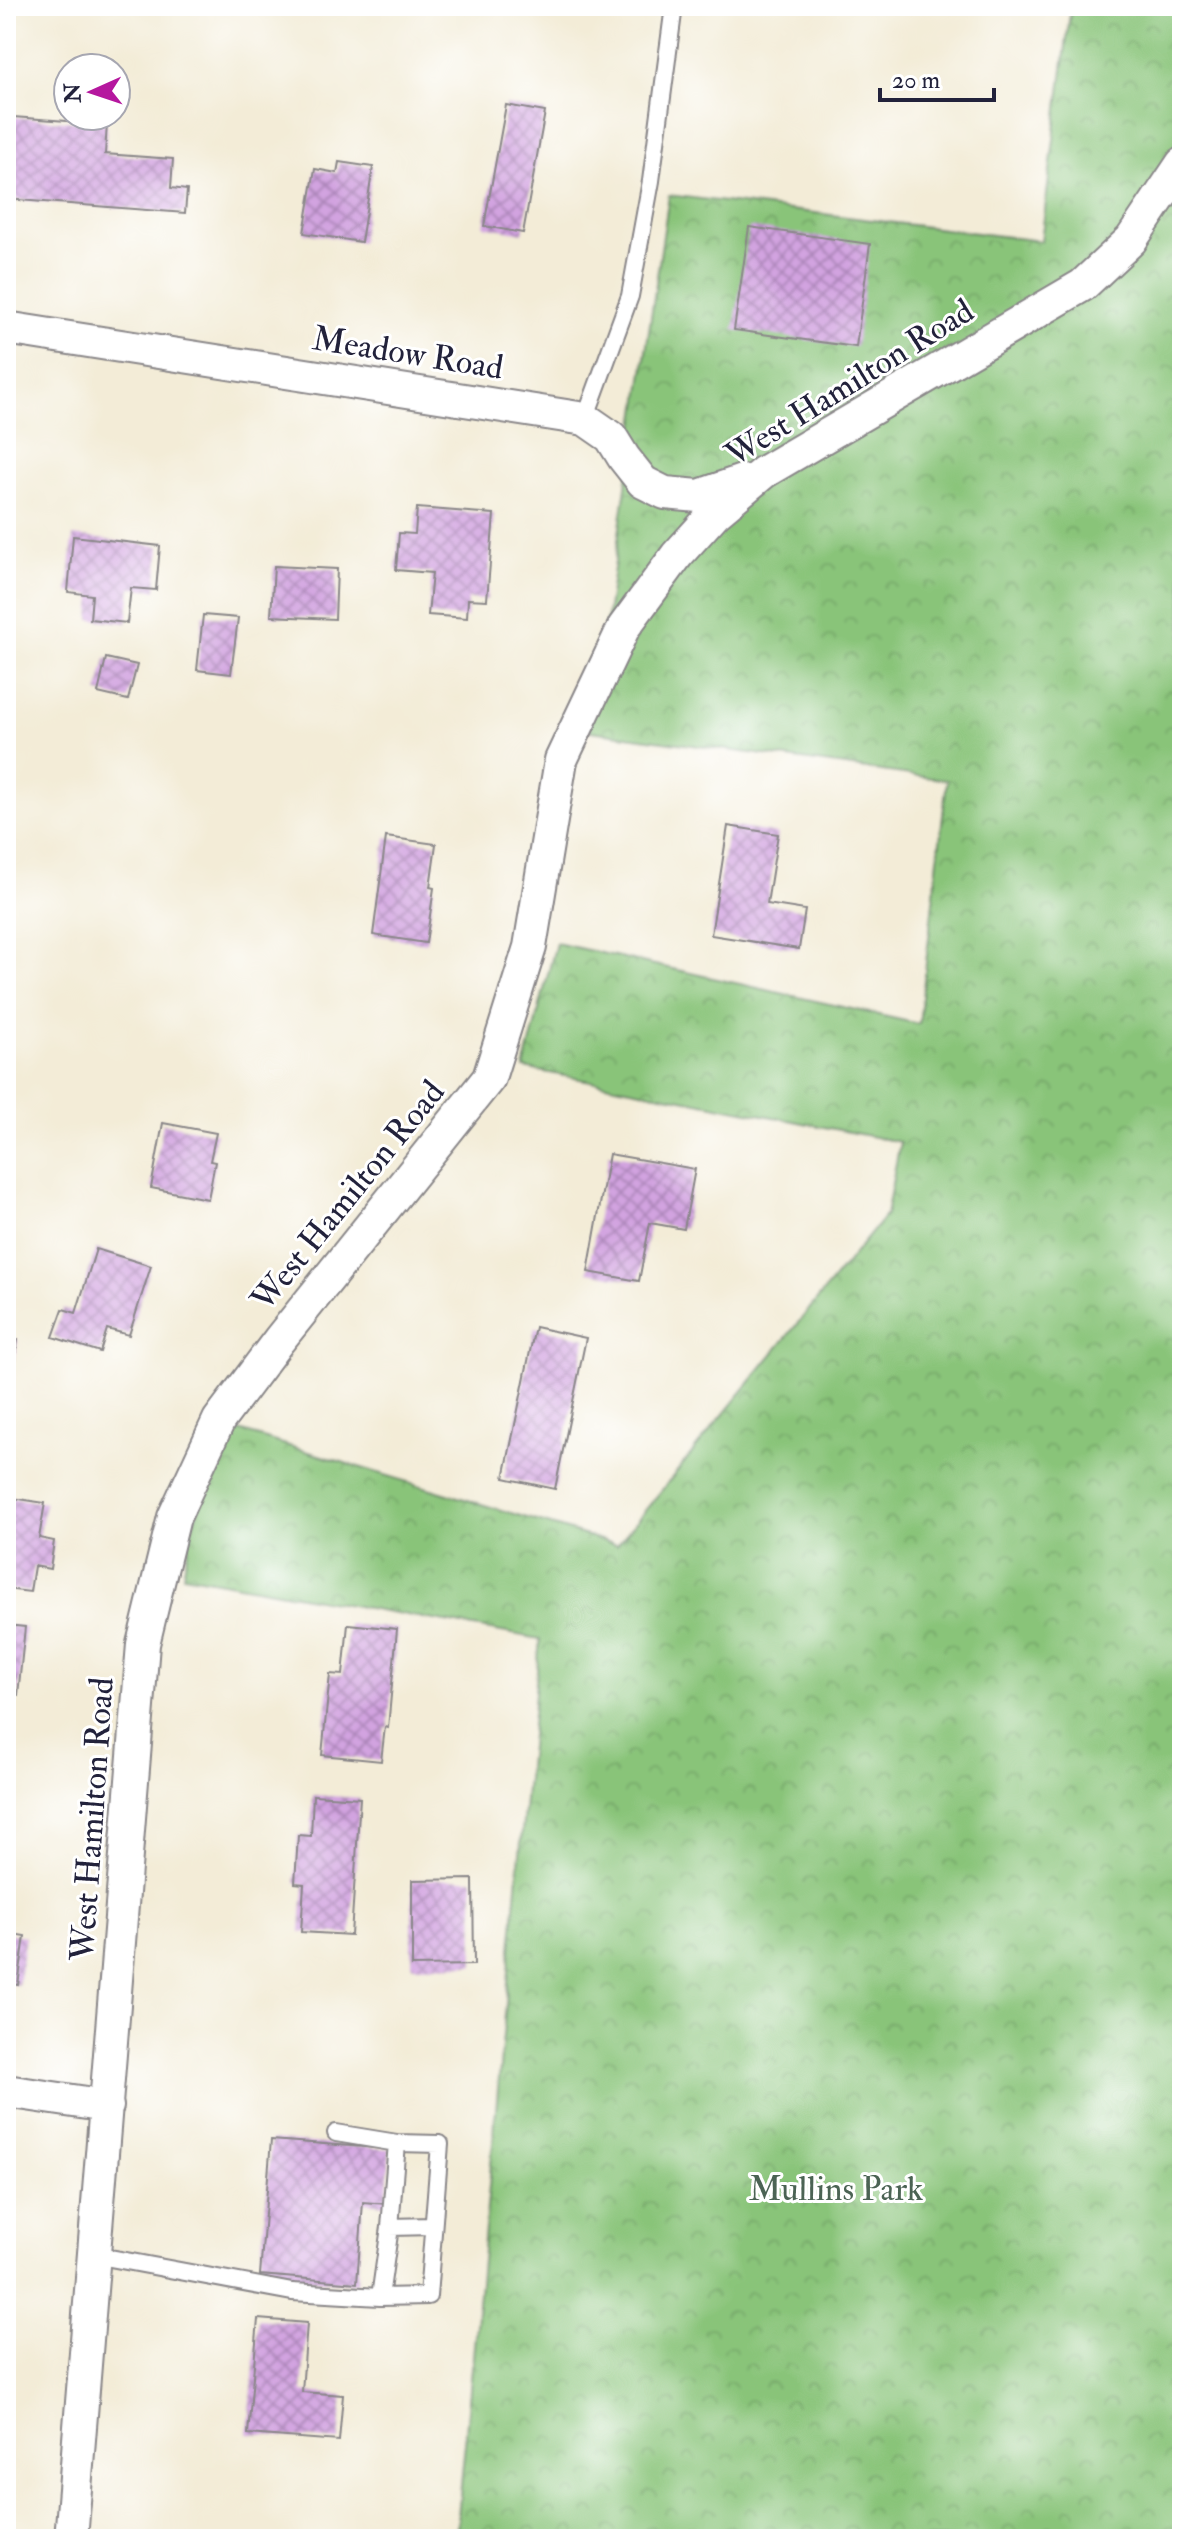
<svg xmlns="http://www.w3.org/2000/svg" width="1188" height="2545" viewBox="0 0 1188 2545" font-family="'IM FELL Double Pica',serif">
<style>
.park{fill:url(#park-crowns);stroke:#56735a;stroke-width:2}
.building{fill:url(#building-cross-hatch)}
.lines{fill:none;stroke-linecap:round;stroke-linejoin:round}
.service-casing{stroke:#8a8789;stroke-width:20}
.minor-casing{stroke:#8a8789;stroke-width:36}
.service{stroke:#fff;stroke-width:16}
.minor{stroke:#fff;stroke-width:32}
.labels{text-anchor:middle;stroke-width:6;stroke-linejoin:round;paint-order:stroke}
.street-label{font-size:34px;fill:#22223b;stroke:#fff}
.park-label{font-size:34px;fill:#4b6354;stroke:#fff}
</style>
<defs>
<pattern id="park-crowns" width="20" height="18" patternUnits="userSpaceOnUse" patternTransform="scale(2)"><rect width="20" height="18" fill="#89c479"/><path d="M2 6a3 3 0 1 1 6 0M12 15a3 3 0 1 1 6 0" fill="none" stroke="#76a86a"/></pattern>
<pattern id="building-cross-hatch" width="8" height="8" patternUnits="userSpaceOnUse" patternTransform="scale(2)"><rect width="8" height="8" fill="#d2a3e0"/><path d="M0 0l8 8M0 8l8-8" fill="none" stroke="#aa84b7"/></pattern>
</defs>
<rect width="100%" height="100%" fill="#fff"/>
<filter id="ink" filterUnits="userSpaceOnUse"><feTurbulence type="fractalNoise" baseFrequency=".0125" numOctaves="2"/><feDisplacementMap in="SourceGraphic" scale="16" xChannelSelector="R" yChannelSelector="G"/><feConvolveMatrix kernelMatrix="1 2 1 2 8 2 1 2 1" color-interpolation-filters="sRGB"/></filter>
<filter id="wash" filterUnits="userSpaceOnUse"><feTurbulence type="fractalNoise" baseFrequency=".006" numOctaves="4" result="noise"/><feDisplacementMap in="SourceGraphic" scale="32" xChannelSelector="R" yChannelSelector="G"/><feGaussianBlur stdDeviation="1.8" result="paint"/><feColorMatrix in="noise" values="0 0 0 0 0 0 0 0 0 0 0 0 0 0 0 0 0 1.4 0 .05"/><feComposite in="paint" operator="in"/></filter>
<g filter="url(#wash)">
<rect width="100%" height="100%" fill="#f3ecd7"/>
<!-- park -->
<path class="park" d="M1071,6h111v2533h-726l84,-900 -357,-64 9,-48 17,-45 27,-52 381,115 269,-330 14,-73 -376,-74 32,-125 363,81 28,-244 -357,-49 79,-536 372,46z"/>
<g id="blocks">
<!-- building -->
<path class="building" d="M506,105l39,7 -22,121 -39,-7z
M13,117l94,7 -2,30 68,5 -2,29 16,2 -2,23 -179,-14v-34h3z
M339,162l34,5 -12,75 -57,-9 11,-64 22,4z
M749,227l121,17 -14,103 -122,-17z
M417,508l77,6 -7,86 -19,-1 -1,19 -39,-3 4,-42 -36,-3 3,-37 16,1z
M73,536l87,10 -4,44 -25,-2 -4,35 -37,-4 2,-24 -24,-3z
M274,566l63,3 -2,50 -64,-3z
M203,615l35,3 -7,56 -34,-4z
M106,658l31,7 -9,35 -30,-7z
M728,826l50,8 -11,70 38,6 -6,39 -88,-14z
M386,837l50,7 -6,43 4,1 -8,55 -53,-8z
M163,1123l53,10 -6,28 5,1 -7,37 -57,-11z
M609,1154l86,15 -11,60 -34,-6 -11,58 -51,-9z
M96,1249l55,17 -22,69 -22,-6 -7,23 -47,-15 10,-28 13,4z
M535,1327l51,11 -31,151 -51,-11z
M6,1338l12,2 -7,34 -5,-1z
M6,1497l39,6 -6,35 15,3 -4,28 -16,-3 -4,26 -24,-3z
M348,1624l49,5 -9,99 -3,-1 -4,34 -59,-6 8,-81 13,1z
M6,1625l19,2 -7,68 -12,-1z
M313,1795l47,3 -9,137 -50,-3 3,-48 -9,-1 3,-48 13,1z
M473,1879l1,86 -62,1v-86z
M6,1933l19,3 -7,49 -12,-2z
M271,2140l119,9 -4,55 -23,-2 -6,81 -97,-8z
M258,2319l49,4 -5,69 41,3 -4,46 -91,-7z"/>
</g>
</g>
<g filter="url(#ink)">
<use href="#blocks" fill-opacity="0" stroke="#8a8789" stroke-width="2"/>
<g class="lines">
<!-- service casing -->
<g class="service-casing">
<path id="service" d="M585,419l45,-123 21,-115 23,-175
M390,2227l43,-1
M94,2255l198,37 88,5 48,-1 12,-152 -43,-1 -61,-10
M380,2297l10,-70 7,-84"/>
</g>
<!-- minor casing -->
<g class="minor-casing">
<path id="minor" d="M6,328l579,91 26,18 13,21 19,24 22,11 34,3 43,-15
M6,2091l101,15
M71,2539l72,-895 31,-127 45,-97 60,-80 210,-262 41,-131 31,-187 63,-133 53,-72 38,-42 49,-41 319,-187 48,-45 51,-76"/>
</g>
<!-- service -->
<use href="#service" class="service"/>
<!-- minor -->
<use href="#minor" class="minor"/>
</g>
</g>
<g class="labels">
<!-- street labels -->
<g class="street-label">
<text transform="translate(408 352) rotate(9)" y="12">Meadow Road</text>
<text transform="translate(849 382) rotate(-32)" y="12">West Hamilton Road</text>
<text transform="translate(347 1195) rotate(-51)" y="12">West Hamilton Road</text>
<text transform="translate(91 1819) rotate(-86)" y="12">West Hamilton Road</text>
</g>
<!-- park labels -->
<g class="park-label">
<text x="836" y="2200">Mullins Park</text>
</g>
</g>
<!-- margin -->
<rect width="1188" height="2545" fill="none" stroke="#fff" stroke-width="32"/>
<!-- north arrow -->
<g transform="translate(92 92) rotate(267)"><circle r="38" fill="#ffffff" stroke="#a7a7b1" stroke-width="2"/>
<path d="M0-6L14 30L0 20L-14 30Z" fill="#b5179e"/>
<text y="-12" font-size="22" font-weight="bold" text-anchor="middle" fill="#22223b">N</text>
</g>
<!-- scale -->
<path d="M880 88v12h114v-12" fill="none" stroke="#22223b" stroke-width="4"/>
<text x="892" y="88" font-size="24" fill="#22223b" stroke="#ffffff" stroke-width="6" paint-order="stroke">20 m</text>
</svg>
